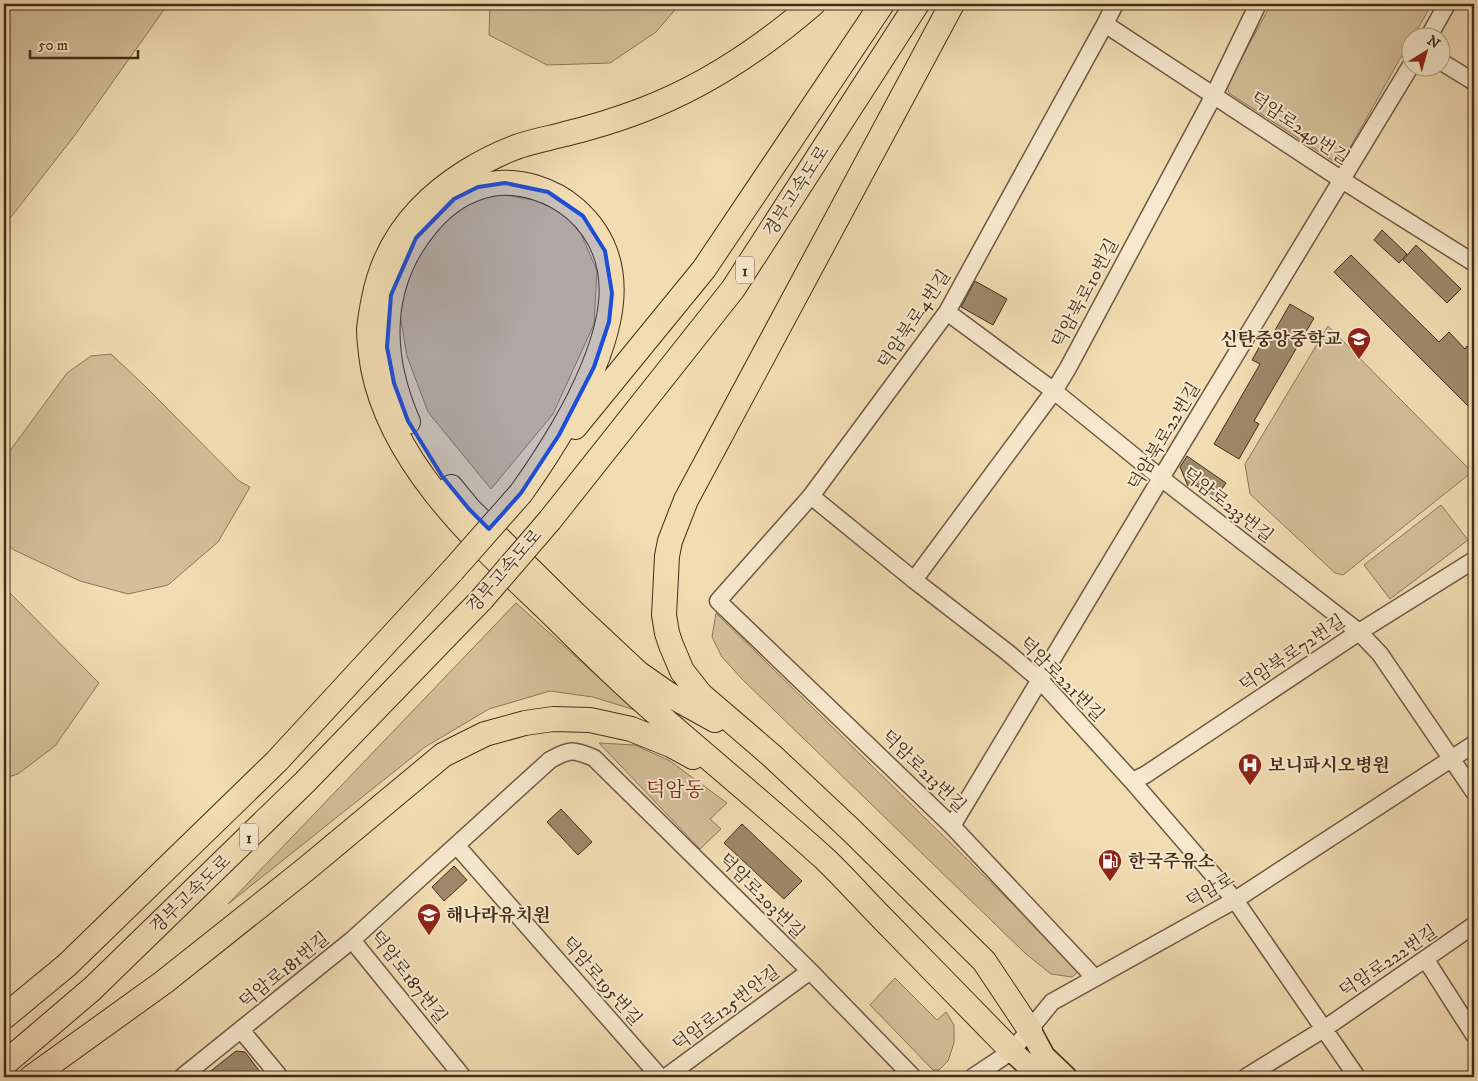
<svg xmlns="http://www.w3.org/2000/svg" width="1478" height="1081" viewBox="0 0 1478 1081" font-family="'IM FELL DW Pica','Noto Serif KR',serif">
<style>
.green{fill:#d4bf99;stroke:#8c765a}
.building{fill:#9e896a;stroke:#432d1b}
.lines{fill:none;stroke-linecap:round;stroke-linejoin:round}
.minor-casing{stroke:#6f5941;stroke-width:19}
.major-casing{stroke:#432d1b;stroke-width:24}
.highway-casing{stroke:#432d1b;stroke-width:26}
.minor{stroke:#f7e9ce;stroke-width:16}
.major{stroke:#f2ddb3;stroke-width:21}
.highway{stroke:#f2ddb3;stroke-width:24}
.highway-bridge-casing{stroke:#432d1b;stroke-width:26;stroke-linecap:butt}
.highway-bridge{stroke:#f2ddb3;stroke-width:24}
.marked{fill:#1d4ed8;fill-opacity:0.2;stroke:#1d4ed8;stroke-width:4;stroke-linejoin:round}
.labels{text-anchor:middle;stroke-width:4;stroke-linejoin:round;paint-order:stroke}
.shield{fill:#f7e9ce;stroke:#796551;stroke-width:1}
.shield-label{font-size:16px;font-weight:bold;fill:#432d1b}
.street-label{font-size:18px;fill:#432d1b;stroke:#f7e9ce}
.poi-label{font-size:18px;font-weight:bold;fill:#432d1b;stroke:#f7e9ce;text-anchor:start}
.quarter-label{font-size:20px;fill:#7a1f14;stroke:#f7e9ce}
</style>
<rect width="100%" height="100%" fill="#f2ddb3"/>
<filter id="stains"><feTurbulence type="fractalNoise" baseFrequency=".004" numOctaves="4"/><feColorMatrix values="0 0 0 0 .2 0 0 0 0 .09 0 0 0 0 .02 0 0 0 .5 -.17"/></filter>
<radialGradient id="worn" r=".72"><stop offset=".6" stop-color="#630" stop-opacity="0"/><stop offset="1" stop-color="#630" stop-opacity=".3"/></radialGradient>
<!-- green -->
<path class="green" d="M4,4h164l-93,131 -71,91z
M490,4h190l-24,28 -46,31 -63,2 -58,-30z
M1271,4h161l-19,33 -3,1v3l-67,119 -10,1 -104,-68 -2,-8z
M495,193l49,9 32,20 21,49 -3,53 -41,90 -62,75 -63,-77 -21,-56 -8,-47 18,-54 37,-45z
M1328,326l144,146 -129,103 -8,-2 -85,-79 -5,-30z
M111,354l34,32 94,95 11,6 -32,55 -50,43 -40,9 -48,-13 -66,-31 -10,-8v-83l63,-86 24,-17z
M1441,505l27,35 -78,59 -26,-34z
M4,587l95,96 -44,63 -37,28 -14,4z
M516,603l119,107 -42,-13 -43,-6 -61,18 -64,38 -197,157z
M716,613l364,357 -8,7 -21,-3 -25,-20 -284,-275 -20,-22 -10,-20z
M599,743l36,2 35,16 57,42 -17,16 11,10 -21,20z
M895,978l42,42 9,-8 8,13v18l-6,18 -9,9h-6l-63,-65z"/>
<!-- building -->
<path class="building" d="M1382,230l25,24 -8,9 -25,-23z
M1416,245l45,44 -14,14 -44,-43z
M1351,255l88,87 10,-10 16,17 2,-3 7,7v59l-140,-140z
M975,281l32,18 -14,26 -32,-18z
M1290,304l24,14 -60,103 5,3 -20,35 -25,-15 46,-80 -8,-4 9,-16 5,2z
M1187,456l39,27 -11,16 -24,-17 -3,4 -8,-19z
M561,809l31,33 -14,13 -31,-33z
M742,824l60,57 -18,18 -60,-56z
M454,866l13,14 -23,21 -12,-14z
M236,1051l9,1 19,25h-61z"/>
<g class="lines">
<!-- minor casing -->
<g class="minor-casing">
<path id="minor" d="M1105,24l237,156 132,83
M1428,38l19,-34
M1440,61l34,21
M947,312l107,79 107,87 198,154 21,22 94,138
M811,496l103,84 93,72 33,28 92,101 103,119 122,177
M914,580l140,-189 14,-23 146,-273 44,-91
M1132,781l13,-6 214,-143 115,-72
M952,826l209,-348 249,-411
M457,846l203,231
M352,940l111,137
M1426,960l48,75
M1095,978l-143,-152 -234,-225 93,-105 136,-184 158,-288 10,-20
M241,1030l39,47
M182,1077l170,-137 198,-180c20,-11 23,-11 44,-2l216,213 103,106
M666,1077l144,-106
M973,1077l39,-26 40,-49 183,-102 239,-156
M1246,1077l78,-48 150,-104"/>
</g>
<!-- major casing -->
<g class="major-casing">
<path id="major" d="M1030,1030l14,26 22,21
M1012,1051l28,26"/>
</g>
<!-- highway casing -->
<g class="highway-casing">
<path id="highway" d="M813,4c-51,44 -109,83 -173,107 -24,9 -50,17 -75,23 -15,4 -31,7 -46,12 -36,13 -72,35 -99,63 -24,25 -39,54 -46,89 -2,10 -4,21 -5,31 0,13 2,26 4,39 20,102 112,181 183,250 31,31 63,63 97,92 57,50 116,98 172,149 21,20 40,42 60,62 42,43 85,87 127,130
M952,4l-266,496 -16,41 -3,15 -2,40 -1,19 3,18 4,12 11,26 18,23 71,61 80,75 133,131 46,69
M408,422c-30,-69 -30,-140 20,-199 16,-19 38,-34 63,-39 29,-5 62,6 84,25 60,53 35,127 5,188 -17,34 -37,65 -59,96
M575,427l129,-158 178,-265
M451,487l18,22 106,105 63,59 30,21 47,26
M550,520l183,-231 184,-285
M4,1017l63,-52 210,-204 176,-191
M4,1064l88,-75 213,-207 177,-183
M32,1077l132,-95 142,-113 137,-114 42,-21 40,-11 28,-4 37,1 41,9 40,16 22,12"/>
</g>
<!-- minor -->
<use href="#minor" class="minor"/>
<!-- major -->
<use href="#major" class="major"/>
<!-- highway -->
<use href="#highway" class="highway"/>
<!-- highway-bridge casing -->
<g class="highway-bridge-casing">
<path id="highway-bridge" d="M453,570l68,-77
M482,599l68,-79"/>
</g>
<!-- highway-bridge -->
<use href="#highway-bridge" class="highway-bridge"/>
</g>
<!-- marked area -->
<path class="marked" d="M505,183l43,9 35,24 22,35 7,42 -3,29 -15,45 -35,68 -38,58 -32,36 -20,-20 -27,-33 -34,-55 -14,-38 -7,-36 4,-52 25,-57 38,-39 24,-12z"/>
<!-- icons -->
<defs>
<g id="school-pin" transform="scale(1.25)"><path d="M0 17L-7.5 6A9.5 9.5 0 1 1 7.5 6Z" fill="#8f2418" stroke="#f7e9ce"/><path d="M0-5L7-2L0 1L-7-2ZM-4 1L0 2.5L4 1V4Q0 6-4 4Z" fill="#fff"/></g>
<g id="hospital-pin" transform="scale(1.25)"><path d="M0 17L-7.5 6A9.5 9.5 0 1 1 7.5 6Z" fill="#8f2418" stroke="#f7e9ce"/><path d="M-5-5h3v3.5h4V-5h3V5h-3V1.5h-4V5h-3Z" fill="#fff"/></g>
<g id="fuel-pin" transform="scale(1.25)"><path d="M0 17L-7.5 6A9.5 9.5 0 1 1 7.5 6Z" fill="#8f2418" stroke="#f7e9ce"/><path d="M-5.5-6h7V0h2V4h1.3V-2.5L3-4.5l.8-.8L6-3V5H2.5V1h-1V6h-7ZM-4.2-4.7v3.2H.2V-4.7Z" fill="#fff"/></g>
</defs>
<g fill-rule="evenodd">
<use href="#school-pin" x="1359" y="339"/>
<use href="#hospital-pin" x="1250" y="765"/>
<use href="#fuel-pin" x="1110" y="861"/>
<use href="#school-pin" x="429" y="915"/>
</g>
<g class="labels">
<!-- shield labels -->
<g class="shield">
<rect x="736" y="256.5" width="18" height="27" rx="4"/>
<rect x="240" y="823.5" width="18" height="27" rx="4"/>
</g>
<g class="shield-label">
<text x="745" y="276">1</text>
<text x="249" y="843">1</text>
</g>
<!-- street labels -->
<g class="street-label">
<text transform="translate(1300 128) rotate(34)" y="6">덕암로249번길</text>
<text transform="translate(796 191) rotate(-57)" y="6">경부고속도로</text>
<text transform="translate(1085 293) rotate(-62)" y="6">덕암북로10번길</text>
<text transform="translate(914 319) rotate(-56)" y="6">덕암북로4번길</text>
<text transform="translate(1164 436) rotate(-59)" y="6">덕암북로22번길</text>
<text transform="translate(1228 505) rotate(38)" y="6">덕암로233번길</text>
<text transform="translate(504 571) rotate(-49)" y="6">경부고속도로</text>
<text transform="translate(1292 653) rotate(-34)" y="6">덕암북로72번길</text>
<text transform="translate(1062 679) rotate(45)" y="6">덕암로221번길</text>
<text transform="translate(924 771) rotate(44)" y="6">덕암로213번길</text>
<text transform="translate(1210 890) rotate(-30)" y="6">덕암로</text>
<text transform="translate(190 894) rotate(-44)" y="6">경부고속도로</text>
<text transform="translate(762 896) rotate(45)" y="6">덕암로203번길</text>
<text transform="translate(1388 961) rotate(-34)" y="6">덕암로222번길</text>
<text transform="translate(284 970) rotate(-39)" y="6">덕암로181번길</text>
<text transform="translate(409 977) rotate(52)" y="6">덕암로187번길</text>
<text transform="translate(602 981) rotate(49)" y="6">덕암로195번길</text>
<text transform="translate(726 1008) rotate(-37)" y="6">덕암로125번안길</text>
</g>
<!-- poi labels -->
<g class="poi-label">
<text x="1342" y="345" text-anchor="end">신탄중앙중학교</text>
<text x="1268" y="771">보니파시오병원</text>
<text x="1128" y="867">한국주유소</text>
<text x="446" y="921">해나라유치원</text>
</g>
<!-- quarter labels -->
<g class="quarter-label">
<text x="675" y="796">덕암동</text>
</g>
</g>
<!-- margin -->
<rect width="1478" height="1081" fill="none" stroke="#f2ddb3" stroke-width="20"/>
<rect x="5" y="5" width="1468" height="1071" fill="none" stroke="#432d1b" stroke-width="2.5"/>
<rect x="10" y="10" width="1458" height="1061" fill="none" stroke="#432d1b"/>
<!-- north arrow -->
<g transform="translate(1426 52) rotate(37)"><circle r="24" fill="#f7e9ce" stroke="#af9e86"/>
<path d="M0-4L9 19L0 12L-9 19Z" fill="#8f2418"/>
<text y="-8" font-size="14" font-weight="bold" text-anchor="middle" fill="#432d1b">N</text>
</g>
<!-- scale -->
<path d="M30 50v8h108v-8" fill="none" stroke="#432d1b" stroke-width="2.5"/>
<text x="38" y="50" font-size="15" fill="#432d1b" stroke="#f7e9ce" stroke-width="4" paint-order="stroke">50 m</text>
<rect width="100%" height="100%" filter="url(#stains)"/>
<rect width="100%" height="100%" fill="url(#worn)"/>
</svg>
